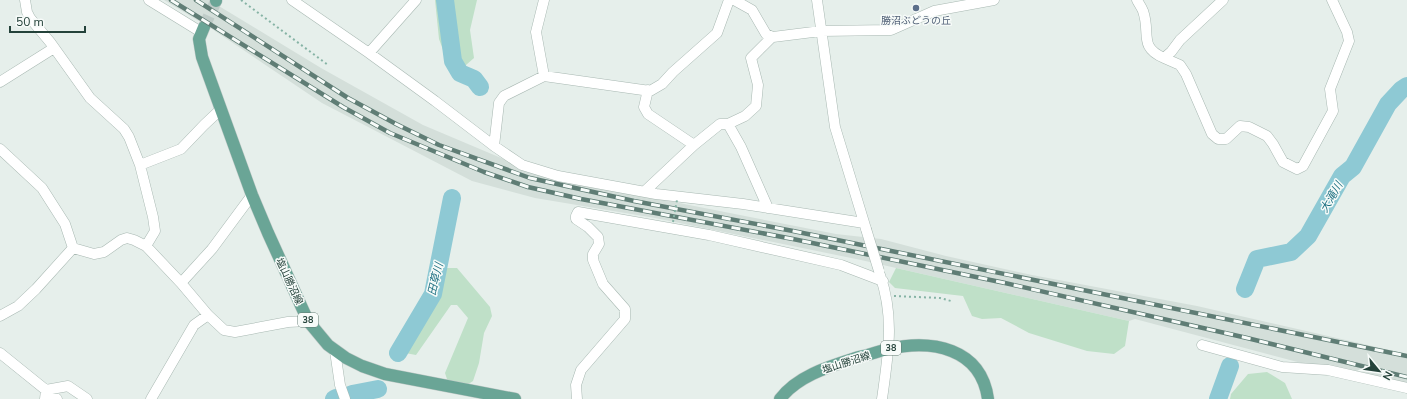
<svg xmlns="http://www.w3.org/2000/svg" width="1407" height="399" viewBox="0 0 1407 399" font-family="'Nunito Sans','Noto Sans JP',sans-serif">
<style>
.built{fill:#d4dfda}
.green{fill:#bfe0c8}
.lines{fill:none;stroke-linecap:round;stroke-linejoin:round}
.river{stroke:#8ec9d4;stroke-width:18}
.major-tunnel{stroke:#bfccc8;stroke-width:12;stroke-dasharray:12 6;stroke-linecap:butt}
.minor-casing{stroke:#a8b8b2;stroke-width:11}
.major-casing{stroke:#c2cac8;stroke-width:13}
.path{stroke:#86b3a5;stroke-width:2;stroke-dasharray:2 3;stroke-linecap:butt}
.minor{stroke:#fff;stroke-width:10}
.major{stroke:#6aa596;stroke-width:12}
.rail-casing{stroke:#5f7d75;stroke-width:4.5}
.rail{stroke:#f7fbf9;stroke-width:3;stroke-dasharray:9;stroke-linecap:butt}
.minor-bridge-casing{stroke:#a8b8b2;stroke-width:11;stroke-linecap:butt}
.path-bridge{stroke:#86b3a5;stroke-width:2;stroke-dasharray:2 3;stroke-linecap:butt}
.minor-bridge{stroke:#fff;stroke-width:10}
.service-dot{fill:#5c6f8a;stroke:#f7fbf9;stroke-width:1.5}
.labels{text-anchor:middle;stroke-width:3;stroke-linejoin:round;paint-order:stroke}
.shield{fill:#f7fbf9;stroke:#637a73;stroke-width:1}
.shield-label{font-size:9px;font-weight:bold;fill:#24423a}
.service-label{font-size:10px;fill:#4e5e75;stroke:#f7fbf9}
.street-label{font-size:10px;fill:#24423a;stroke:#f7fbf9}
.water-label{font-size:11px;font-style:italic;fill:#1c6f80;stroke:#f7fbf9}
</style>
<rect width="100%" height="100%" fill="#e6efeb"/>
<!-- built -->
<path class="built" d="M164,0h45l112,68 102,57 111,47 64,15 238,47 45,5 65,17 86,19 165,31 210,48v34l-79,-18 -193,-51 -6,2 -268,-61 -206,-42 -120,-20 -63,-17 -150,-78 -110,-74z"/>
<!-- green -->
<path class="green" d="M435,0h42l-7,30 4,28 -8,7 -5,2 -15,-9 -7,-19z
M444,268h13l33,39 2,9 -8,17 -5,30 -6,18 -6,4 -19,-3 -3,-9 23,-55 -11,-13h-6l-35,50 -11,-2 -6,-19 13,-19 27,-33z
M896,268l233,53 -4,25 -11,8 -27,-3 -58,-18 -28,-15 -19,1 -10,-3 -9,-20 -68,-8 -6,-6z
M1267,372l18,11 7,16h-62l1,-5 17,-20z"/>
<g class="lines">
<!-- river -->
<path class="river" d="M445,0l8,61 7,12 14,6 6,8
M1245,289l12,-30 34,-7 17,-16 34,-60 11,-9 35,-63 13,-14 6,-4
M398,353l35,-59 19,-96
M352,394l26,-5
M334,399l2,-1
M1218,399l12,-33"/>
<!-- major-tunnel -->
<path class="major-tunnel" d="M204,27l12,-26"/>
<!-- minor casing -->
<g class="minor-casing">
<path id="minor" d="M25,0l2,12 3,6 20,24 40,56 34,31 5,8 11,28 13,52 2,14 -9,15
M149,0l52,32
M292,0l77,53 66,48 59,45 28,19 36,11 98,18 87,10 121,19
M734,0l18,10 14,24 7,3 48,-6 70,-1 43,-19 60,-11
M817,0l18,127 31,102
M1137,0c2,4 5,8 6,11 8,22 -5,36 21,47l7,-6 9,-12 43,-40
M369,53l47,-53
M1164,58l16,7 6,9 26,60 6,5h8l14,-13 9,1 18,9 6,8 10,18 14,7 6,-3 30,-55 -3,-22 19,-48 -2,-9 -15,-32
M544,76l-8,-44 8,-32
M0,82l54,-34
M648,90l-4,17 4,7 46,31
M728,124l13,23 27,61
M494,146l5,-43 5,-7 40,-20 106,15 12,-7 11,-12 44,-39 12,-33
M0,149l42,39 23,36 8,24
M140,165l41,-16 23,-24 17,-16
M645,191l49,-46 26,-21h8l17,-8 11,-10 2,-21 -7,-27 21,-21
M73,248l21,6 10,-2 17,-12 6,-2 7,2 12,6 35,37 27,32 16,15 11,2 53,-10 20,-1
M880,275c15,43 8,80 2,124
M181,283l31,-34 40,-54
M0,316l18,-10 18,-17 37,-41
M1202,345l80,22 46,3 79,18
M335,351l5,34 5,14
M0,353l57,46
M45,399l1,-9 22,-4 19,13
M151,399l43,-74 14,-10
M577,399l-1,-14 5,-15 44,-51v-10l-22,-25 -10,-24v-6l6,-10 -1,-7 -10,-10 -12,-8v-3l2,-4 131,23 132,30 42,16"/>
</g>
<!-- major casing -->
<g class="major-casing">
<path id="major" d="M216,1v-1
M204,27l-5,12 3,18 50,138 16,38 40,88 20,24 18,13 16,8 23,8 130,25
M780,399c18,-24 51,-33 79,-42 10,-2 20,-6 29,-8 44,-10 93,-1 100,50"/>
</g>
<!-- path -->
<path class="path" d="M241,0l87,65
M894,296l46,2 11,3"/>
<!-- minor -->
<use href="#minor" class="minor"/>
<!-- major -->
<use href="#major" class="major"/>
<!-- rail casing -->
<g class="rail-casing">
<path id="rail" d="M171,0l172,107 47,26 94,39 44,15 53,12 212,40 212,44 242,55 160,39
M196,0l152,98 48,26 43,21 91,33 104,23 159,30 614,125"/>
</g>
<!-- rail -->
<use href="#rail" class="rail"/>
<!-- minor-bridge casing -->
<g class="minor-bridge-casing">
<path id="minor-bridge" d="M866,229l13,42"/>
</g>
<!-- path-bridge -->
<path class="path-bridge" d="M673,222l4,-22"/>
<!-- minor-bridge -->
<use href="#minor-bridge" class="minor-bridge"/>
</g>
<!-- markers -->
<circle class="service-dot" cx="916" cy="8" r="4"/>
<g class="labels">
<!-- shield labels -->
<g class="shield">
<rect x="298" y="313" width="20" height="14" rx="3"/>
<rect x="881" y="341" width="20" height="14" rx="3"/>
</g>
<g class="shield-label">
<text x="308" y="323">38</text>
<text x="891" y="351">38</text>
</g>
<!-- service labels -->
<g class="service-label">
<text x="916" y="24">勝沼ぶどうの丘</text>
</g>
<!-- street labels -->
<g class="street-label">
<text transform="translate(290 281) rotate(65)" y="4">塩山勝沼線</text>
<text transform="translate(846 362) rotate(-18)" y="4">塩山勝沼線</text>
</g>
<!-- water labels -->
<g class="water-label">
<text transform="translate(1331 197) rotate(-60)" y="4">大滝川</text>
<text transform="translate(435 279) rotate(-76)" y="4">田草川</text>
</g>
</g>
<!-- north arrow -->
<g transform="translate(1379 371) rotate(119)" stroke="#f7fbf9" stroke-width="3" paint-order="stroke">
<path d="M0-3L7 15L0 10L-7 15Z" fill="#24423a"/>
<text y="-6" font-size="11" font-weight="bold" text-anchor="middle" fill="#24423a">N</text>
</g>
<!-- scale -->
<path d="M10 26v6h75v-6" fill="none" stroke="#24423a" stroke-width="2"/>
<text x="16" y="26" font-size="12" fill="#24423a" stroke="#f7fbf9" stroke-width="3" paint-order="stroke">50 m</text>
</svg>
